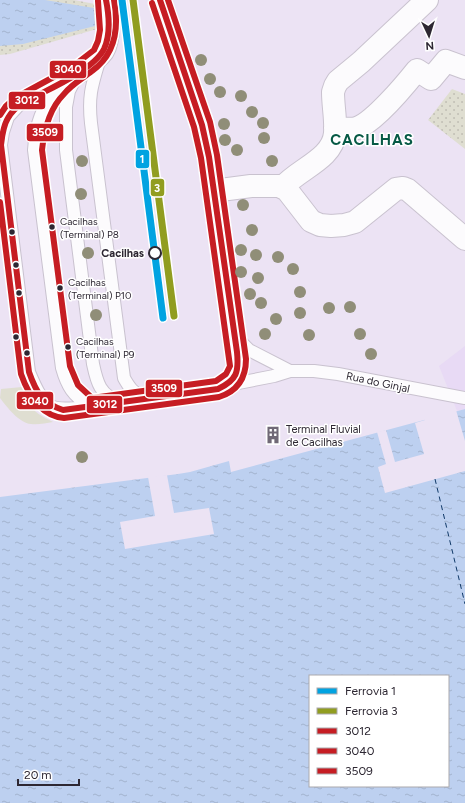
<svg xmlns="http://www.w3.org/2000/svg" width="465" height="803" viewBox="0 0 465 803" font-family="Figtree,sans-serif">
	<defs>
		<pattern id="park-dots" width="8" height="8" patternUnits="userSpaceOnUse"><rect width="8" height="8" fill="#dfded1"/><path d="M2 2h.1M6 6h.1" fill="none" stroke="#c0beb4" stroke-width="1.8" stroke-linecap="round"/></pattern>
		<pattern id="water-ripples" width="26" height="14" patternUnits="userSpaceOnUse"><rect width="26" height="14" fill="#bdd0f0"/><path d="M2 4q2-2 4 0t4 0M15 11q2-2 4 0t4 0" fill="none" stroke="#a3b3ce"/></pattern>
	</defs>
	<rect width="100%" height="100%" fill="#ece3f4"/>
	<path fill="#e8daf5" d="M465 346V409L457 411 439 366Z"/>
	<path fill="#dfded1" d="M22 387C26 391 27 396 29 401 32 412 43 417 53 422 46 423 38 425 31 424 19 423 7 407 0 398L1 389Z"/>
	<path fill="url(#park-dots)" d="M0 0H74L95 4 97 29 10 54 0 55Z
		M452 89 465 94V149L428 120Z"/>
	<path fill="url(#water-ripples)" fill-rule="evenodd" d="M0 0H45L94 8 95 26 23 44 0 46Z
		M465 409V803H0V497L178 474 190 472 229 461 231 472ZM310 676H448V786H310Z"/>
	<path fill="#ece3f4" d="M456 410 465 441V471L385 493 378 467 386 464 377 432 386 430 395 462 424 454 415 423 425 420 424 418Z
		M167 475 174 513 209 508 214 534 125 549 120 522 155 516 148 477Z"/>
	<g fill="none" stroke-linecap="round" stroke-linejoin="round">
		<path stroke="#103968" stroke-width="1" stroke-dasharray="5 4" stroke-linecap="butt" d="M435 479 465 604"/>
		<g stroke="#c9c2cf" stroke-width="14">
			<path id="lane" d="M100 58C92 85 88 95 91 123L124 378C129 387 133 393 143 397
				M79 72 65 82 19 105 8 117 3 132 1 145 29 372C34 384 40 399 51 406 63 413 105 404 120 402
				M78 73 69 91 66 107V150L93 364C97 383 100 395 120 402
				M60 87C41 107 36 123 34 150L62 368C67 386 73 396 90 406
				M235 336 249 350 290 371
				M228 385 274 376 290 371H314L338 374 465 398"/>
		</g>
		<g stroke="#c9c2cf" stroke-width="24">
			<path id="street" d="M79 72C87 66 97 59 103 51 110 39 109 13 106 0
				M335 128C342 128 351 130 357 128 374 122 405 85 417 70L431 79 446 61 465 68
				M283 187C298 169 333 159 335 133 336 119 333 106 333 92L335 86 338 81 361 62 427 0
				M213 191 251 186H279L287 190 311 221 320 225 331 226 344 225 355 222 396 189 403 188 408 190 465 239
				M120 402 218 389C246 379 237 358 234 335L209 157 202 125 160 0"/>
		</g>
		<use href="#lane" stroke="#fcfbfd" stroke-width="12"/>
		<use href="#street" stroke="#fcfbfd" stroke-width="22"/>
		<g stroke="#fff" stroke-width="9">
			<path id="bus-1" d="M106 0C109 15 111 34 104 49 95 67 60 84 42 93 29 99 15 105 8 118 3 126 2 136 1 145L29 372C36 392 42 403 63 410L218 389C237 380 239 372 237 352L209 157 202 125 160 0"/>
		</g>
		<g stroke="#fff" stroke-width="9">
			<path id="bus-2" d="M0 115 6 106 15 98 72 67 94 50 98 41 100 30 98 1
				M0 202 21 374C28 394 40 416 64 418L219 397C238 391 246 378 246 359L217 155 210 122 168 0"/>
		</g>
		<g stroke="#fff" stroke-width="9">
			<path id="bus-3" d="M114 0C119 27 116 54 92 71 82 79 72 84 64 94 49 109 44 130 42 150L70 366 78 385 92 398 216 381 226 374 230 366 201 158 194 127 152 3"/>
		</g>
		<use href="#bus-1" stroke="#c61d23" stroke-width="6"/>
		<use href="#bus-2" stroke="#c61d23" stroke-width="6"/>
		<use href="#bus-3" stroke="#c61d23" stroke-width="6"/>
		<g stroke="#fff" stroke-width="10">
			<path id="rail-1" d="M122 0 163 318"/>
		</g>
		<g stroke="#fff" stroke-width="10">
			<path id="rail-2" d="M133 0 174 316"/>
		</g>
		<use href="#rail-1" stroke="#01a3e1" stroke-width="7"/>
		<use href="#rail-2" stroke="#919d20" stroke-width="7"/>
	</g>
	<g fill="#908e78">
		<circle cx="201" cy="60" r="6"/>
		<circle cx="210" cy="79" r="6"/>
		<circle cx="220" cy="92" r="6"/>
		<circle cx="241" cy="96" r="6"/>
		<circle cx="252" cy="112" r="6"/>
		<circle cx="263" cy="123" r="6"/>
		<circle cx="224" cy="124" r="6"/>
		<circle cx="264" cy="138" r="6"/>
		<circle cx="225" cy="140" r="6"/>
		<circle cx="237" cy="150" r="6"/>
		<circle cx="82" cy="161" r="6"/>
		<circle cx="272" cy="161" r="6"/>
		<circle cx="81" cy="194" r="6"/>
		<circle cx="243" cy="205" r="6"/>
		<circle cx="252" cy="230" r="6"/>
		<circle cx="241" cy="250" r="6"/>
		<circle cx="88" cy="253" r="6"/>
		<circle cx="256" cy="255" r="6"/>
		<circle cx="278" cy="257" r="6"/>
		<circle cx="293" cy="269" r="6"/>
		<circle cx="241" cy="272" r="6"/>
		<circle cx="258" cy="278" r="6"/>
		<circle cx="300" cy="292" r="6"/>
		<circle cx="250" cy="294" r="6"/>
		<circle cx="261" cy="303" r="6"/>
		<circle cx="350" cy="307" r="6"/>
		<circle cx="329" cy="308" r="6"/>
		<circle cx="300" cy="313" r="6"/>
		<circle cx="96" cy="315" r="6"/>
		<circle cx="276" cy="319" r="6"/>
		<circle cx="265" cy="334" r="6"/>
		<circle cx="360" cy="334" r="6"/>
		<circle cx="309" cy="335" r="6"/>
		<circle cx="371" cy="354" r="6"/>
		<circle cx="82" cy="457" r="6"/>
	</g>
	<defs>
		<g id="building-bare" transform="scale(1.38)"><path d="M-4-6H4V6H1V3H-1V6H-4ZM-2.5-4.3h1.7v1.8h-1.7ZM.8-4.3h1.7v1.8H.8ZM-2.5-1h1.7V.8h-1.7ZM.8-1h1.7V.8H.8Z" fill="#706976" stroke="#fff" stroke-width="2.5" paint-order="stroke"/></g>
	</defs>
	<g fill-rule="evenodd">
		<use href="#building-bare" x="273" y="435"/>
	</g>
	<g fill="#2d2732" stroke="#fff" stroke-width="1.5">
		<circle cx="52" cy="227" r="3.5"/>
		<circle cx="12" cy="232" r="3.5"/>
		<circle cx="16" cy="265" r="3.5"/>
		<circle cx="60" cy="288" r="3.5"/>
		<circle cx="19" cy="293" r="3.5"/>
		<circle cx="16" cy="337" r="3.5"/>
		<circle cx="68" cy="347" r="3.5"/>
		<circle cx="27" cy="353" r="3.5"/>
	</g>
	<circle fill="#fff" stroke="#2d2732" stroke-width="2" cx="155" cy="253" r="6"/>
	<g text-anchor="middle" stroke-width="3" stroke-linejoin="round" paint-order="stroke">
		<g font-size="10" fill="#2d2732" stroke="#fff" text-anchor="start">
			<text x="60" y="225">Cacilhas<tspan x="60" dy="13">(Terminal) P8</tspan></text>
			<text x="68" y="286">Cacilhas<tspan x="68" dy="13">(Terminal) P10</tspan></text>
			<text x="76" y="345">Cacilhas<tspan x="76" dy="13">(Terminal) P9</tspan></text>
		</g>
		<g font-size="11" font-weight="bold" fill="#2d2732" stroke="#fff" text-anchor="end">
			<text x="144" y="257">Cacilhas</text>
		</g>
		<g font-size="11" fill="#2d2732" stroke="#fff">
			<text transform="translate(378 382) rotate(12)" y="4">Rua do Ginjal</text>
		</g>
		<g font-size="11" fill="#2d2732" stroke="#fff" text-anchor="start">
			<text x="286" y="433">Terminal Fluvial<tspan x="286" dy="13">de Cacilhas</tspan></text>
		</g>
		<g font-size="15" font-weight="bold" letter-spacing="1" fill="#065945" stroke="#fff">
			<text x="372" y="145">CACILHAS</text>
		</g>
	</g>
	<g stroke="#fff" stroke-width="1.5">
		<rect x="49" y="60" width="38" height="19" rx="4" fill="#c61d23"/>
		<rect x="8" y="91" width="38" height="19" rx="4" fill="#c61d23"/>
		<rect x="26" y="123" width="38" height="19" rx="4" fill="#c61d23"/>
		<rect x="135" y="149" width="15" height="20" rx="4" fill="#01a3e1"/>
		<rect x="150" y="178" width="15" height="19" rx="4" fill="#919d20"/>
		<rect x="145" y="379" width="38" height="19" rx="4" fill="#c61d23"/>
		<rect x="16" y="391" width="38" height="19" rx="4" fill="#c61d23"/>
		<rect x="86" y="395" width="37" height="19" rx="4" fill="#c61d23"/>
	</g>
	<g font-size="11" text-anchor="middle" font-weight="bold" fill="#fff">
		<text x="68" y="73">3040</text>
		<text x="27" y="104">3012</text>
		<text x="45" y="136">3509</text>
		<text x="142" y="163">1</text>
		<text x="157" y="192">3</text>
		<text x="164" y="392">3509</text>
		<text x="35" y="405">3040</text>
		<text x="105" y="408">3012</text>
	</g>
	<rect x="309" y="675" width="140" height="112" fill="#ffffff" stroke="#aba9ad"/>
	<rect x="317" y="688" width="20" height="6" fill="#01a3e1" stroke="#aba9ad"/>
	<text x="345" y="695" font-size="12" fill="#2d2732">Ferrovia 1</text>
	<rect x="317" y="708" width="20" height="6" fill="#919d20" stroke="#aba9ad"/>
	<text x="345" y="715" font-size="12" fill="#2d2732">Ferrovia 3</text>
	<rect x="317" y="728" width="20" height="6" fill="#c61d23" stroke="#aba9ad"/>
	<text x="345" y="735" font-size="12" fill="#2d2732">3012</text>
	<rect x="317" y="748" width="20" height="6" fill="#c61d23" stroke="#aba9ad"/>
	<text x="345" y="755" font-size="12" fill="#2d2732">3040</text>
	<rect x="317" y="768" width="20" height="6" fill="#c61d23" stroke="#aba9ad"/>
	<text x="345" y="775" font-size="12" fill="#2d2732">3509</text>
	<g transform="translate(429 36) rotate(176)" stroke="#ffffff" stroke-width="3" paint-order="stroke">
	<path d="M0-3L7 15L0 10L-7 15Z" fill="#2d2732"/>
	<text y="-6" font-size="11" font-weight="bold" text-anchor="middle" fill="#2d2732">N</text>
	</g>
	<path d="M18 779v6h61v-6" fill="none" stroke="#2d2732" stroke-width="2"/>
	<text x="24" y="779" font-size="12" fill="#2d2732" stroke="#ffffff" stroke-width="3" paint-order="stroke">20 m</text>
</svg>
